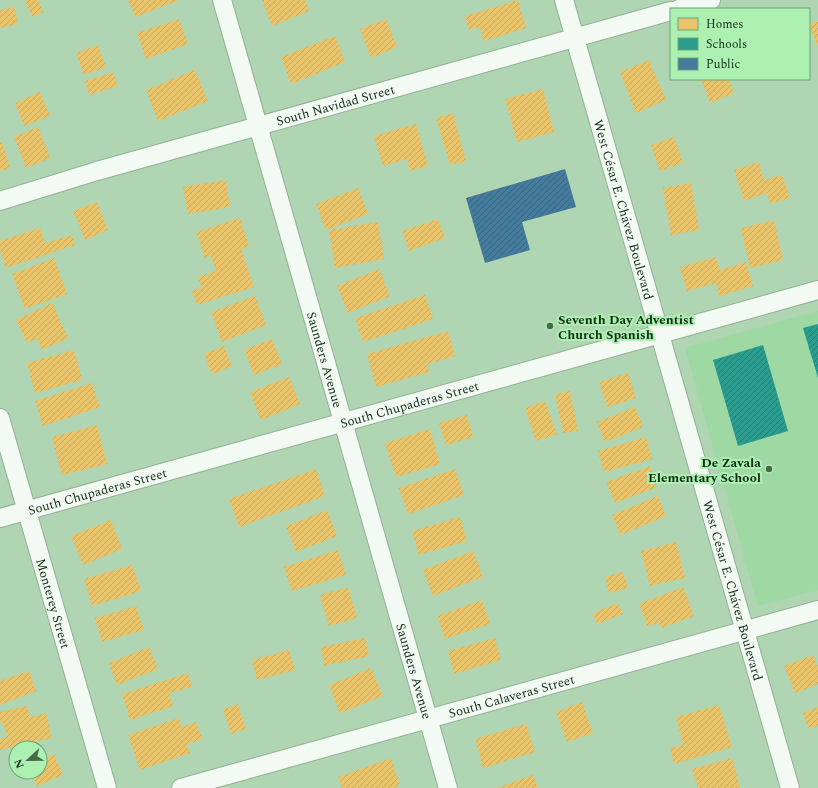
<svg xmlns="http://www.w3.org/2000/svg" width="818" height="788" viewBox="0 0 818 788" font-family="Spectral,serif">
	<defs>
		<pattern id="homes-hatch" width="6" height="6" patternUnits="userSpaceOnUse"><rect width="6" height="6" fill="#e9c46a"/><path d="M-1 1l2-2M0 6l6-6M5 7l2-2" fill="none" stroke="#c7a95b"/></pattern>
		<pattern id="schools-hatch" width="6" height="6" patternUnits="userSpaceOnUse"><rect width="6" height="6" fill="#2a9d8f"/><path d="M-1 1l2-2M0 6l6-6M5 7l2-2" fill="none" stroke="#238074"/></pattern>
		<pattern id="public-hatch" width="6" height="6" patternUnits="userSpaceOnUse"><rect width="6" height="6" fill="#457b9d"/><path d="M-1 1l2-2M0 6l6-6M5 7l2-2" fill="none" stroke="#38657f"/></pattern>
	</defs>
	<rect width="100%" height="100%" fill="#afd5b2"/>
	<path fill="#9ed8a3" d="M818 311V590L758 606 685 348Z"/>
	<path fill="url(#homes-hatch)" d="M25 0H38L43 12 32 17Z
		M128 0H179L136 17Z
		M262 0H305L309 11 272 26Z
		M518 0 526 28 484 41 480 27 469 30 465 16Z
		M14 7 18 24 0 28V10Z
		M179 19 188 44 146 59 137 33Z
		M386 19 397 47 371 58 360 29Z
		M818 21V47L809 25Z
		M335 36 345 62 291 84 281 57Z
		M98 45 106 67 84 75 76 53Z
		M649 60 666 100 636 113 620 72Z
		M195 70 208 101 158 121 146 90Z
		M113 72 118 86 89 95 85 81Z
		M701 79H728L734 93 710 103Z
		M543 89 554 132 517 142 505 99Z
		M40 92 50 116 24 126 15 103Z
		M453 113 466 161 450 165 436 118Z
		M416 124 428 166 410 171 407 159 383 166 374 136Z
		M38 127 50 158 26 168 14 137Z
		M674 137 683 163 660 171 651 145Z
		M2 142 10 168 0 171V143Z
		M759 162 764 180 782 175 790 198 770 204 767 193 744 201 734 170Z
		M226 180 230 207 188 214 183 187Z
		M691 183 699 230 671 235 663 188Z
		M358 188 368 214 326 230 316 204Z
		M97 202 108 230 85 240 73 211Z
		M240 218 249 246 241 249 254 287 197 305 192 291 202 288 198 277 216 271 211 256 205 258 196 232Z
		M438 219 445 238 409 251 402 231Z
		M774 220 783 260 750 268 741 228Z
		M378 222 384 259 335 268 329 230Z
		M40 228 45 243 72 235 75 245 6 268 0 250V241Z
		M716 257 720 270 746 262 753 286 719 296 716 283 687 291 680 267Z
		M54 258 67 294 25 309 12 274Z
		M379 269 390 296 348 313 337 286Z
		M425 295 433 319 363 342 355 318Z
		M255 296 266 325 222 342 211 312Z
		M52 303 68 338 42 350 37 338 27 343 16 320Z
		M448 331 455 356 427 364 429 372 376 387 367 354Z
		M272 339 282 364 254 375 244 350Z
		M224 346 232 366 212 374 204 354Z
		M74 350 82 380 35 393 27 363Z
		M628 373 636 398 607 407 599 382Z
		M289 377 300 404 261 420 250 392Z
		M92 383 100 407 43 426 35 401Z
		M570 391 578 431 563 433 555 394Z
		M545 401 557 434 536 441 525 408Z
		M635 407 643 427 605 442 597 422Z
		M467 415 473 437 446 445 439 423Z
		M97 425 107 464 62 475 52 437Z
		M430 429 440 464 396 477 385 443Z
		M646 437 652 459 604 472 598 451Z
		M650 466 657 487 615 503 606 482Z
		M316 469 325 496 239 527 229 499Z
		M455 469 464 495 408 514 399 488Z
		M658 496 666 516 620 535 612 515Z
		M327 510 337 536 296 552 286 526Z
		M460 517 467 541 419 555 412 531Z
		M111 520 122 549 83 565 71 536Z
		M676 542 685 578 650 586 641 551Z
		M338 550 346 575 292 591 284 567Z
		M473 551 483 577 433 596 423 570Z
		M132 565 141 591 92 606 84 579Z
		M623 572 628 588 609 593 605 577Z
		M348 587 357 618 329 626 320 595Z
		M683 587 694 616 661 628 659 622 648 627 639 604Z
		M482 600 490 624 445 639 437 616Z
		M618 603 623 614 597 624 593 613Z
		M136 606 144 630 102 642 95 618Z
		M365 638 369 656 324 666 321 647Z
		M495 638 501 660 454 674 448 651Z
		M149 647 158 669 117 685 109 663Z
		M289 650 295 670 257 680 252 660Z
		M813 655 818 667V684L795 693 784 666Z
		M371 668 383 696 340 713 329 685Z
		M29 671 36 691 0 705V681Z
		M188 673 192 687 169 693 173 706 130 720 122 694Z
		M582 702 593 733 567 742 556 712Z
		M238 704 246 729 231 734 223 709Z
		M719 705 732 747 674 764 670 748 683 745 676 717Z
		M27 706 30 717 46 713 52 738 0 750V739L7 737 3 722 0 723V712Z
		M818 707V726L809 729 803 713Z
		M179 718 182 727 196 722 202 739 187 744 190 753 140 770 128 735Z
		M526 724 535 752 483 768 475 739Z
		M54 754 63 775 37 786 31 772H40V760Z
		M391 758 400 785 393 788H342L338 777Z
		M732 758 740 788H698L692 769Z
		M533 775 538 788H496Z"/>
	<path fill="url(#schools-hatch)" d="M818 324V378L803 328Z
		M763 345 788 431 738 446 713 360Z"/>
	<path fill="url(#public-hatch)" d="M565 169 576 207 522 222 530 250 485 263 466 198Z"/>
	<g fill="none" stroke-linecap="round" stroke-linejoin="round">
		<g stroke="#92b094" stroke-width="20">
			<g id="minor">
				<path id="s1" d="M222 0 448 788"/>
				<path id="s2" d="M564 0 790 788"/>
				<path d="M679 9 711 0"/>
				<path id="s3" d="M0 201 97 171 671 11"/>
				<path id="s4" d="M0 418 107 788"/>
				<path id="s5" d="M0 518 818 290"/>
				<path id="s6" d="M181 788 818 610"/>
			</g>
		</g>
		<use href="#minor" stroke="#f3f9f3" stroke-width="18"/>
	</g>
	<g fill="#48674b" stroke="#adf1b2" stroke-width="1.5">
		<circle cx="550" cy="326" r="4"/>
		<circle cx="769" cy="469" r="4"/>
	</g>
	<g text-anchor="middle" stroke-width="4" stroke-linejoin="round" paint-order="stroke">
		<g font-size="13" fill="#102c14" stroke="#adf1b2">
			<text dy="5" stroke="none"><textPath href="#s3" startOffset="349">South Navidad Street</textPath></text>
			<text dy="5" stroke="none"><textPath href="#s2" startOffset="218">West César E. Chávez Boulevard</textPath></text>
			<text dy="5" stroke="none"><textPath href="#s1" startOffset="374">Saunders Avenue</textPath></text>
			<text dy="5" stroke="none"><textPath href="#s5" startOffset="425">South Chupaderas Street</textPath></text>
			<text dy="5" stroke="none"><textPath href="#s5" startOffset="101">South Chupaderas Street</textPath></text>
			<text dy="5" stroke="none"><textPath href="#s2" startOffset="614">West César E. Chávez Boulevard</textPath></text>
			<text dy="5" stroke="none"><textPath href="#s4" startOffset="193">Monterey Street</textPath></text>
			<text dy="5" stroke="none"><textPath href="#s1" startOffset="698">Saunders Avenue</textPath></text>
			<text dy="5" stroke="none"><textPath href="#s6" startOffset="343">South Calaveras Street</textPath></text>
		</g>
		<g font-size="13" font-weight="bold" fill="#102c14" stroke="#adf1b2" text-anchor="start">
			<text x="558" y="324">Seventh Day Adventist<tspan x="558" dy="15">Church Spanish</tspan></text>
			<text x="761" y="467" text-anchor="end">De Zavala<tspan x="761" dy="15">Elementary School</tspan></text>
		</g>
	</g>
	<rect x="670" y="8" width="140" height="72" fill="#adf1b2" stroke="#6ea273"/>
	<rect x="678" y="18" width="20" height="12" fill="#e9c46a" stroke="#6ea273"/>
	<text x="706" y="28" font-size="12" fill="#102c14">Homes</text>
	<rect x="678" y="38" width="20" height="12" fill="#2a9d8f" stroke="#6ea273"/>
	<text x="706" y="48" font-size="12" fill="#102c14">Schools</text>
	<rect x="678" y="58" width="20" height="12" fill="#457b9d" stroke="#6ea273"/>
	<text x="706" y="68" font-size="12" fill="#102c14">Public</text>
	<g transform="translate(28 760) rotate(248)"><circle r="19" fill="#adf1b2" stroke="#6ea273"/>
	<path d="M0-3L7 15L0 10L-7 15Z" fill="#48674b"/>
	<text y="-6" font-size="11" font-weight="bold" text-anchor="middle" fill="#102c14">N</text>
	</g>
</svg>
